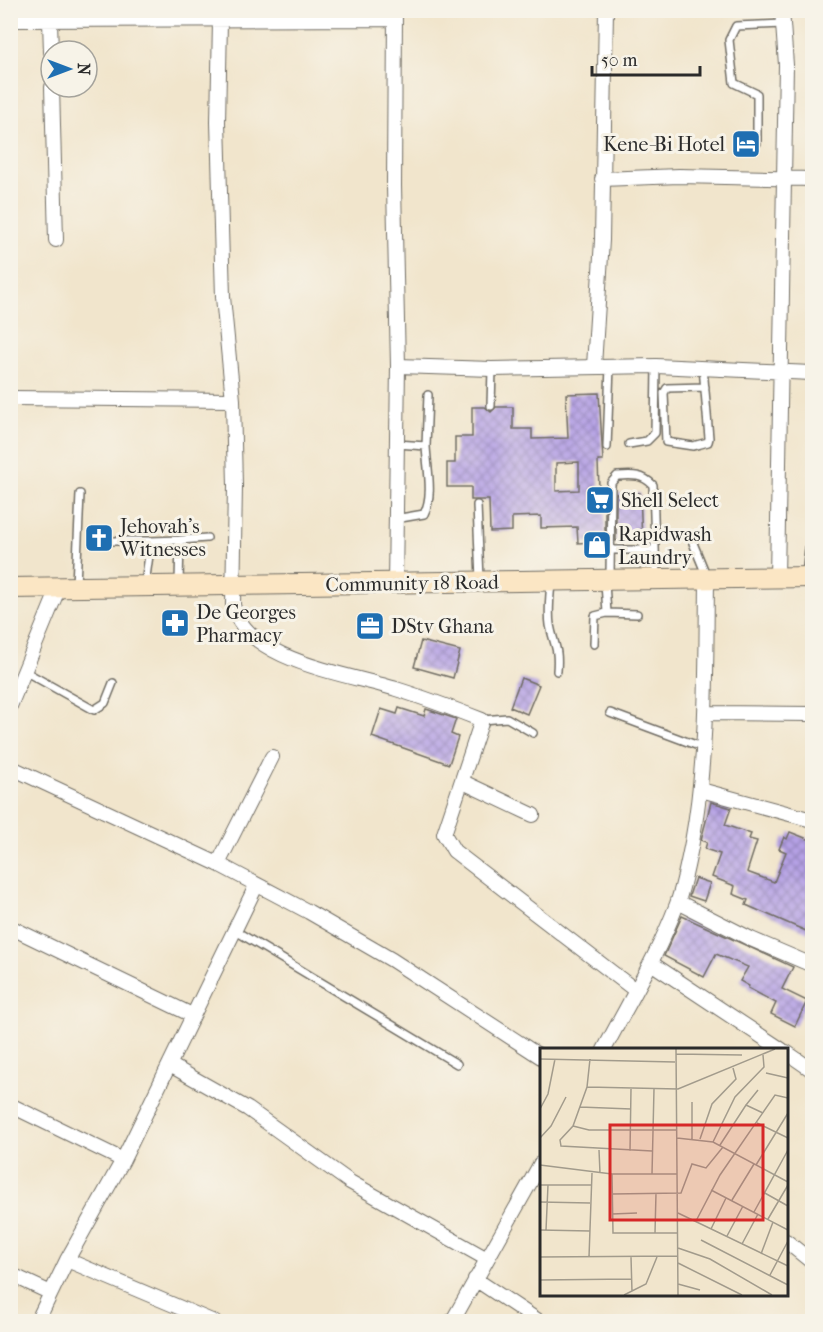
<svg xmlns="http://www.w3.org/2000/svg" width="823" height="1332" viewBox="0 0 823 1332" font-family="'IM FELL French Canon',serif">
	<defs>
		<pattern id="building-cross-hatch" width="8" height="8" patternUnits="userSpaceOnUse" patternTransform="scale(1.5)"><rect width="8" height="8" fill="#b5a1e5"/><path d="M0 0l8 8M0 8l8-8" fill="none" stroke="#9383ba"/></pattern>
	</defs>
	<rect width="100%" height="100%" fill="#f7f3e8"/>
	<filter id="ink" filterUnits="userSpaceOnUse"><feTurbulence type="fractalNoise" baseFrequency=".0167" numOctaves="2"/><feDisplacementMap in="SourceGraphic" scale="12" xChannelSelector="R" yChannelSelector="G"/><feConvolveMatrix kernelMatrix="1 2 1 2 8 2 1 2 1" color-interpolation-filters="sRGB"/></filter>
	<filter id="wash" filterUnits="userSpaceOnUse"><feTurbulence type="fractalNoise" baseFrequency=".008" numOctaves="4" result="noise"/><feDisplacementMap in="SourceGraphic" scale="24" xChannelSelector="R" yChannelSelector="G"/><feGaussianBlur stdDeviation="1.35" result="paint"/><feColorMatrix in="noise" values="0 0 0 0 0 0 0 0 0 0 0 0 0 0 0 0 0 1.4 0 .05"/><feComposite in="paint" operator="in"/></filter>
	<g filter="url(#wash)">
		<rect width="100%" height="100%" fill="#f1e5cc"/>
		<g id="blocks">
			<path fill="url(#building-cross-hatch)" fill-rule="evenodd" d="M599 393 603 461H598L599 489 603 488 605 495V541L578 543 577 527 541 528V516L512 517V531L490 532 489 500H471V487H447V463H455V437H472V407H485L491 412 496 407H513V429H532V439L568 438 566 394ZM579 462V490L556 491V463Z
				M640 493 642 541H616V494Z
				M421 641 460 651 453 678 414 667Z
				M521 678 539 685 527 714 510 707Z
				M399 708 424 716 426 709 456 719 451 734 458 737 449 764 372 737 381 709 397 714Z
				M711 802 731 808 725 825 751 834 749 839 757 841 747 872 774 882 786 852 779 849 784 837 787 839 790 832 813 841V934L746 905 748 900 733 894 735 886 712 877 720 854 705 849 707 842 701 840Z
				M695 878 710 883 704 901 689 896Z
				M682 916 793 967 782 989 807 1001 795 1026 771 1014 776 1003 748 988 749 986 740 981 748 967 716 954 704 977 664 956Z"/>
		</g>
	</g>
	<g filter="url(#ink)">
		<use href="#blocks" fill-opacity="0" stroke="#706c63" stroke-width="1.5"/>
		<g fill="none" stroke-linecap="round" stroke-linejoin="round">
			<g stroke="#706c63" stroke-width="10">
				<path id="service" d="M757 143V94L734 83 729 40 736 26 783 24
					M703 367 709 438 708 442 693 446 666 442 664 393 667 388 705 387
					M491 406 492 369
					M397 444 426 446 428 395
					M629 444 647 441 655 433 656 366
					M607 447 610 366
					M477 505 480 580
					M395 519 424 514C434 495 427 468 426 446
					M705 534 697 536 693 543 707 577
					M180 540 207 538
					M114 541H151
					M610 550H655
					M806 575 812 522
					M610 577 611 483 617 476C633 475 642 474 653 485L656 577
					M551 581C550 596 548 611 550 625 554 646 559 647 557 671
					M605 583 607 613 637 614
					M145 584 151 541 180 540 179 583
					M76 585 80 494
					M594 644 595 616 607 613
					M26 672 94 710 105 703 113 683
					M610 713 704 748
					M482 720 507 718 533 733
					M234 930 457 1064"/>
			</g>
			<g stroke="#706c63" stroke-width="16">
				<path id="minor" d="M10 20 395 19
					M50 21 51 52
					M220 21 218 122 223 297 233 400 235 486 233 605C245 661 349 674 396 689 425 698 454 709 482 720L444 834 454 851 635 990
					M52 87 56 240
					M602 179 679 176 812 179
					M398 366 492 369 656 366 812 373
					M594 366 602 240 606 10
					M10 398 233 400
					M777 578 786 65 782 10
					M395 584 398 366 394 186 395 10
					M10 706 59 587
					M706 713 812 714
					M10 767 218 864 309 912 392 960 541 1057
					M463 782 533 815
					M701 790 812 820
					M218 864 272 757
					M678 902 751 939 812 965
					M10 927 192 1015
					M651 963 782 1050
					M604 1050C629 1002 658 955 677 904 684 884 688 862 692 842 708 755 706 667 707 579
					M786 1052 812 1070
					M170 1065 248 1109 350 1182 487 1259
					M10 1105 123 1160
					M786 1241 812 1262
					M67 1260 214 1322
					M10 1274 51 1293
					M475 1279 540 1322
					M37 1322 67 1260 123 1160 256 886
					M452 1322 541 1163"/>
			</g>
			<g stroke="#706c63" stroke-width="22">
				<path id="secondary" d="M10 588 812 577"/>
			</g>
			<use href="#service" stroke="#fff" stroke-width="7"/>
			<use href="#minor" stroke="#fff" stroke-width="14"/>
			<use href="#secondary" stroke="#fbe6c4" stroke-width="20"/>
		</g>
	</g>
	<defs>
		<g id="hotel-square" transform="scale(1.5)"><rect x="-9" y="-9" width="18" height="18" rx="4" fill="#1f6fb2" stroke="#f7f3e8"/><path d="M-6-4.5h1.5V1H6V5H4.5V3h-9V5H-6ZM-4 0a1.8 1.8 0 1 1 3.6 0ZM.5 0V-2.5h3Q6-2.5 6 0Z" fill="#fff"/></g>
		<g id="supermarket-square" transform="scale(1.5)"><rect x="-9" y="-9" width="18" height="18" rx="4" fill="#1f6fb2" stroke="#f7f3e8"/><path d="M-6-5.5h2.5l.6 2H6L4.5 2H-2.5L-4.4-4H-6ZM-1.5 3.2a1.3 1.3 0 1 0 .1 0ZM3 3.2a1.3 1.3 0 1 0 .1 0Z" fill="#fff"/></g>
		<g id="church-square" transform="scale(1.5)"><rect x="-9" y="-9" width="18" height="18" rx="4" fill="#1f6fb2" stroke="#f7f3e8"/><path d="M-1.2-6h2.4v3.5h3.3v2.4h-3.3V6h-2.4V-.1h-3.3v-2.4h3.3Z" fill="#fff"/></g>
		<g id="shop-square" transform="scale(1.5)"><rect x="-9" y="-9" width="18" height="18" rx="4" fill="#1f6fb2" stroke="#f7f3e8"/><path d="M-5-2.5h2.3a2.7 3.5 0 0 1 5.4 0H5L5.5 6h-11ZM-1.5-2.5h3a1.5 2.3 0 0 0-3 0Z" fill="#fff"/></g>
		<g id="pharmacy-square" transform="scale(1.5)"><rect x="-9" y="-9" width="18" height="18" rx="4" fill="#1f6fb2" stroke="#f7f3e8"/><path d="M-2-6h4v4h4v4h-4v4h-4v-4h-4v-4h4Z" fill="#fff"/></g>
		<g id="office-square" transform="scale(1.5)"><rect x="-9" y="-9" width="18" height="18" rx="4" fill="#1f6fb2" stroke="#f7f3e8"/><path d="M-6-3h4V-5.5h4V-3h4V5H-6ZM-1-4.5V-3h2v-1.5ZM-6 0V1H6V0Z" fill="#fff"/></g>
	</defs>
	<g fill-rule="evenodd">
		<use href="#hotel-square" x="746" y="144"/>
		<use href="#supermarket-square" x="600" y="500"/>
		<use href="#church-square" x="99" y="538"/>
		<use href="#shop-square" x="597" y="545"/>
		<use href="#pharmacy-square" x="175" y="623"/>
		<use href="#office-square" x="370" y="626"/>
	</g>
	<g text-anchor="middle" stroke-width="6" stroke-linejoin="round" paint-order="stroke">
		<g font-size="20" fill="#2b2b2b" stroke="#f7f3e8" text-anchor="start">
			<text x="725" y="151" text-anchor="end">Kene-Bi Hotel</text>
			<text x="621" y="507">Shell Select</text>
			<text x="120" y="533">Jehovah's<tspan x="120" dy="23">Witnesses</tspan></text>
			<text x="618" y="541">Rapidwash<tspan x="618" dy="23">Laundry</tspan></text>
			<text x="196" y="619">De Georges<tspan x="196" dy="23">Pharmacy</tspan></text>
			<text x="391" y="633">DStv Ghana</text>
		</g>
		<g font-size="20" fill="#2b2b2b" stroke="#f7f3e8">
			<text transform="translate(412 583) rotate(-1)" y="7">Community 18 Road</text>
		</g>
	</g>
	<g transform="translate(540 1048)">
		<rect width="248" height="248" fill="#f1e5cc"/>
		<path fill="none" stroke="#a29b8c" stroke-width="1.5" d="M136 1 138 247M136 6 202 7M0 11 135 14M50 11 47 39 33 78 20 92 21 98 112 103M226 25 248 30M47 39 138 41 235 1M206 57 218 42M40 59 91 61M0 61 8 46 15 11M217 75 248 90M33 78 49 82H136M0 90 11 78 26 49M137 90 173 94 248 134M152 91V54M160 91 172 56 196 31 193 20M173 94 195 49 224 19 223 7M180 97 206 57 223 65M59 102 60 125M90 103 91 41M0 117 72 126H137M216 117 248 65M72 126 73 185H137M112 126 114 41M0 137H51M171 142 248 182M223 144 248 158M72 146 141 145 152 116 166 120 183 99M192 152 214 116M0 154 50 155M214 164 248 102M138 165 248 218M72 166 97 165M228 171 248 137M156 173 180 127 235 47 248 50M171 181 186 150M0 182 50 183M6 182 8 137M115 185 116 145M187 188 203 158M161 192 248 237M202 196 218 166M138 200 170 211 232 247M221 206 233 174M0 209 138 208M49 209 52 125M91 209 92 244M138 215 202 247M230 227 248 193M0 232 91 231M138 236 160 242M84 247 106 236 117 209"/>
		<path fill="#d62828" fill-opacity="0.15" stroke="#d62828" stroke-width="3" d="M70 77H223V172H70Z"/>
		<rect width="248" height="248" fill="none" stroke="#2b2b2b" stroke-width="3"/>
	</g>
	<rect width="823" height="1332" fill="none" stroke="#f7f3e8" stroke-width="36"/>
	<g transform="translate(69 69) rotate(90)"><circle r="28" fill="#f7f3e8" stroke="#a5a39c" stroke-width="1.5"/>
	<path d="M0-4.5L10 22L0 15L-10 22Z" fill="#1f6fb2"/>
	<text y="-9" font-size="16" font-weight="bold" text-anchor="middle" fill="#2b2b2b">N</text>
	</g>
	<path d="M592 66v9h108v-9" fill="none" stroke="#2b2b2b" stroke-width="3"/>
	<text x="601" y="66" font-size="18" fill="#2b2b2b" stroke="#f7f3e8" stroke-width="4.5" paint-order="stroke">50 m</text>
</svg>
